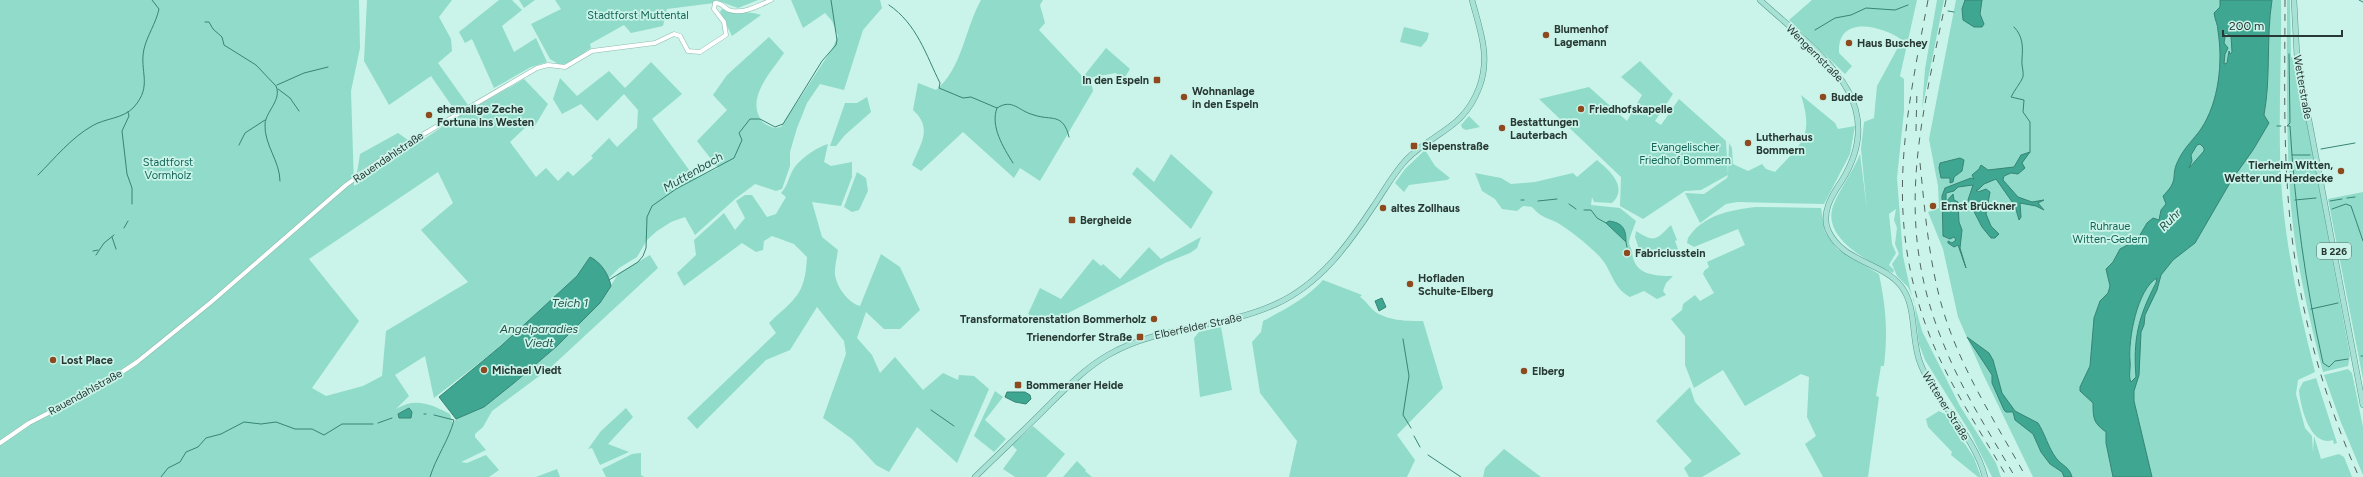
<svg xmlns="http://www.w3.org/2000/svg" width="2363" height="477" viewBox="0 0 2363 477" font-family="Figtree,sans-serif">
	<rect width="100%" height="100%" fill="#caf4e9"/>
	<path fill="#90dbc9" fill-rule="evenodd" d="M0 0H359L360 48 351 91 354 186 454 119 524 79 548 104 533 129 528 125 510 142 536 177 546 168 558 181 568 171 573 176 593 158 591 156 609 138 617 147 637 128 638 110 624 94 597 121 581 104 562 114 553 99 560 78 577 96 609 71 625 88 651 62 682 94 652 119 695 178 718 168 697 141 727 110 713 95 727 75 769 37 784 53C772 71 746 97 761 120 763 124 770 126 774 128L781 127 832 49 838 36 832 21 825 13 803 28 791 0H880L882 8 863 30 844 90 820 84 807 103 797 128 790 152V166L782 189 776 191 755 184 735 199 695 235 685 217 671 222 657 231 647 240 637 257 619 268 609 278 596 260 590 257 577 276 501 346 434 398 425 356 395 375 409 396 396 409C415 397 431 404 450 414L453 424 456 419 484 407 514 383 557 346 599 303 619 273 650 255 658 268 550 368 492 411 483 427 475 434V437L486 450 461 462 467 463 486 455 499 470 489 477H0ZM438 172 453 203 421 230 468 282 386 331 382 376 363 386 326 396 312 388 359 321 309 259Z
		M367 0H452L439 17 451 39 452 51 438 63 468 105 456 112 431 76 389 105 364 61Z
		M499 0H512L522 10 502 26 514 52 536 38 547 62 531 67 494 88 472 39 465 43 459 32Z
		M519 0H535L524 8Z
		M555 0H758L738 8 716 0 714 3 667 9 663 26 631 33 624 25 590 44 591 48 568 63 560 65 550 59 531 24 561 9Z
		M981 0H1043L1040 5 1045 23 1039 30 1083 77 1106 48 1130 69 1122 82 1116 73 1093 77 1091 81 1093 91 1040 181 1020 168 1014 178 963 132 921 171 912 165C921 143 933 128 913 110L918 83 936 90C962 69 965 28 981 0Z
		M1812 0H1917L1900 76 1904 79V111L1897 178 1903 256 1910 288 1922 331 1930 347 1960 406 1996 463 2001 477H1992L1971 434 1925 360 1919 344 1914 300 1908 287 1897 276 1892 264 1899 254 1895 244 1897 228 1894 220 1896 209 1889 214 1892 244 1896 253 1889 265 1894 270 1893 273C1869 262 1822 239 1833 206 1840 188 1853 172 1860 154L1867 210 1861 149 1864 122 1874 118 1877 86 1902 40C1882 26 1837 14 1839 53L1852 66 1845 74 1789 20Z
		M1937 0H1944L1922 109 1925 69Z
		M1956 0H2229C2234 37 2233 73 2225 110L2268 123 2264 115 2267 97V30L2272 0H2281C2282 64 2277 129 2282 194 2287 254 2300 313 2315 372L2298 380 2296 394 2305 428 2312 436 2313 453 2314 436 2321 459 2339 454 2344 457 2352 477H2033L1983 374 1958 317 1943 249 1928 212 1939 208 1938 186 1929 139Z
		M2287 0H2290L2291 57H2295L2350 356 2348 366 2323 372C2308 314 2294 254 2290 194 2286 129 2287 65 2287 0Z
		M722 9C736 14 747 10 761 15L732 36 720 12Z
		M1404 27 1429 33 1427 40 1421 47 1400 42Z
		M1640 61 1673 94 1655 121 1661 125 1679 99 1726 141 1728 175 1729 143 1732 148 1733 164 1748 171 1762 164 1766 169 1775 172C1802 143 1814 137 1801 95L1835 123 1838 129 1855 126 1850 154 1824 204 1737 202 1726 204 1700 223 1685 193 1704 194 1727 178 1728 175 1701 190 1685 191 1643 219 1620 206 1621 177 1539 99 1589 87 1627 121 1642 95 1621 77Z
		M867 97 871 112 845 135 836 146H830L845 103H857Z
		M1469 116 1480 127 1466 130 1462 128 1461 125Z
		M398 133 408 140 357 173 360 154Z
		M828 144 824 162 831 166 852 162V177L841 206 812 202 822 237 838 250C837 258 833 272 836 279 839 290 849 303 860 306L881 254 900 267 920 310 900 329H884L866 312 857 338 872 355 880 373 895 357 923 390 943 373 958 380 959 375 974 376 989 389 957 463 917 427 889 472 876 465 852 439 823 418 846 354 844 341 817 307 790 350 766 360 697 429 687 418 776 333 769 323C795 298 805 296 807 257L794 244 772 236 764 241 763 250 756 252 742 243 684 286 677 273 696 255 694 240 724 213 735 230 745 218 736 201 745 195H752L767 217 776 214 786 197 781 193C788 186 788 178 793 170 798 160 817 147 828 144Z
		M1425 150 1435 166 1450 178 1447 180 1409 185 1404 192 1395 183 1405 169Z
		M1171 154 1213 192 1191 229 1132 174 1137 167 1154 182Z
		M1597 160C1609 170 1629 187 1612 203L1594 202 1592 197 1591 205 1620 208 1636 221C1634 227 1630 236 1629 242 1629 245 1631 248 1632 251 1633 275 1654 276 1673 276L1666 283 1663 291 1666 295 1657 299 1644 291 1630 297C1611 287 1612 267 1597 254 1586 243 1571 231 1558 223 1548 218 1540 217 1532 207L1523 206 1517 211 1502 209 1495 199 1482 191 1475 173 1501 178 1511 184 1535 182 1573 173 1577 177Z
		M857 172 866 178 868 191 859 210 852 212 844 207Z
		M2363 192V379L2328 199Z
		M1756 207 1821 208 1825 232 1837 249 1879 274C1886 309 1888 330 1884 366H1881L1876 396 1879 397 1868 477H1823L1805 444 1816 436 1807 417 1809 377 1801 374 1745 406 1723 370 1694 388 1685 365V336L1671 319 1682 310 1683 304 1695 295 1700 301 1714 293 1703 274 1704 271 1709 267 1707 262 1745 245 1738 229 1694 247 1687 243 1688 238C1703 215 1730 210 1756 207Z
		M1671 225 1677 240 1675 241 1679 252C1665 257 1651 257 1639 249L1635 237 1636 231C1655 243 1656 240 1671 225Z
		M1201 237 1197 248 1190 253 1165 263 1049 323 1028 314 1040 288 1061 299 1093 259 1101 266 1103 264 1120 279 1149 247 1161 259Z
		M1323 280 1362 295 1360 297C1366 301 1368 305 1373 310 1386 321 1407 321 1423 321L1443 388 1397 435 1415 460 1407 477H1289L1297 441 1260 393 1252 342 1261 332 1263 321C1285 309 1306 299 1323 280Z
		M1221 327 1232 390 1200 397 1194 338 1199 332Z
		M2348 369 2352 373 2363 427V475L2340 420 2324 375Z
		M2316 378 2337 443 2334 444 2333 440C2310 448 2300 405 2299 390L2303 382Z
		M1690 387 1695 402 1741 454 1702 477H1689L1684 468 1692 461 1656 421Z
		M995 391 1003 397 985 420 1006 439 994 452 974 436Z
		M626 408 633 417 608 444 629 452 600 465 592 448 588 449 601 431Z
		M1939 411 1947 415 1960 439 1965 444 1974 458 1981 477H1978L1951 455 1952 452 1928 427 1926 419Z
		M1033 426 1065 454 1046 477H1015L1003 469 1017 450 1012 445Z
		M1504 449 1541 477H1483L1485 468Z
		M641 453V475L644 477H606L602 469 632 454Z
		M1077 461 1086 470 1085 471 1092 477H1063Z
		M557 469 560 477H536Z"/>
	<path fill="#3ea691" stroke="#378575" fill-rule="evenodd" d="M1965 0H1982L1980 14 1984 24 1982 27H1974L1963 20 1962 9Z
		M2220 0H2272C2266 38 2271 78 2264 115L2269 123 2253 150 2231 181 2195 243 2173 260 2161 275 2157 290 2145 315 2144 325 2141 332 2139 375 2134 391V401L2152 477H2113L2106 443V432C2094 423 2093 420 2093 403L2080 391V387L2090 366 2094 318 2100 301 2108 293 2110 286 2106 269 2113 262 2120 249 2137 240 2147 223 2153 218 2159 220 2161 210 2166 204 2163 196C2181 178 2169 177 2179 159 2184 148 2194 139 2201 129 2219 102 2223 62 2218 31 2218 25 2215 20 2214 13L2220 7ZM2226 33 2231 36 2232 52 2230 54 2229 51 2227 63 2224 64 2225 54 2228 48 2224 43 2225 37 2224 35ZM2200 144 2204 148V151L2189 168 2192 161 2191 155 2197 145ZM2157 278 2156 283C2138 317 2133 340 2136 377L2131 382C2128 376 2131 368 2130 361 2128 340 2137 289 2157 278Z
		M2030 152 2022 163 2025 168 2018 174 2011 173 2004 176 2003 180 2018 197 2032 202 2044 200 2038 203 2044 210 2036 206 2020 203 2021 217 2019 220 2015 206 1996 179 1984 184 1978 190H1976L1978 192 1986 189 1990 192 1986 214 1991 226 1999 234 1995 238H1991L1982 227 1968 200 1973 185 1958 187 1954 191 1946 193V202L1953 194 1954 200 1958 202 1959 222 1962 230 1960 248 1966 268 1958 245 1954 247 1948 243V241L1952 243 1956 240 1954 237 1950 239 1943 236 1942 196 1945 188 1971 178 1974 179 1972 175 1979 169 1981 165 1988 170 2014 167 2021 155Z
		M1960 158 1964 160 1962 171 1954 177 1953 182 1950 183V178H1941L1939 168 1940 163Z
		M1609 221C1623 223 1626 229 1626 242L1606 223Z
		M590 257C601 262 609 275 611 286L600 303 557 346 514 383 484 407 456 419 439 397 501 346 577 276Z
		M1382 298 1386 307 1379 311 1375 301Z
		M1967 337 1989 353 1993 360 2002 393 2015 411 2038 423C2045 434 2048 447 2056 458 2062 466 2069 466 2072 477H2064L2062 472 2050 464 2041 452 2033 434 2015 420 2013 412H2006L2004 410 1992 383V375Z
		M1007 392H1025L1030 395 1031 399 1026 404 1015 402 1005 397Z
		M409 408 412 412 411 418H399L398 414Z"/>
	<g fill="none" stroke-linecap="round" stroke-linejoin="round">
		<path stroke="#378575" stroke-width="1" d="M2359 0 2363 2
			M889 5C917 24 926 55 940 83L939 88 963 98 971 97 997 108C1013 98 1018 111 1034 115 1051 121 1063 112 1069 137
			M1948 11 1954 12
			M205 22H209L213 29 222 37 224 45 256 65 276 86C282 100 266 111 265 124 264 145 280 161 280 181
			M2014 27C2023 36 2023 47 2022 59 2021 65 2024 71 2023 77 2021 82 2014 91 2011 97L2024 100 2023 112 2030 122V152
			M1815 30 1835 18 1851 15 1866 8 1895 10 1908 5
			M2289 54 2290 123 2287 126H2290C2295 209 2305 282 2323 363L2329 367 2335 361 2348 359
			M277 85 304 73 328 67
			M278 89 290 98 299 111
			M997 108C990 126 1003 147 1013 163
			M128 112 129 116 122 131 127 174 132 188V204
			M2277 126H2281
			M239 145 245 133 265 120
			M2321 149 2355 143
			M2292 155H2310
			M38 175C55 158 71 138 92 126 105 118 123 119 134 107 153 85 139 72 144 49 147 36 156 23 159 9L152 0
			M2347 198 2355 197
			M1521 200H1524
			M2295 200 2316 198
			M1538 201 1557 199
			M2330 201 2342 199
			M1569 204 1576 209
			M2332 209 2346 204 2351 206 2363 241
			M1584 210H1591L1597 218 1606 223
			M124 228 128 221
			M112 237 116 249
			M1626 242 1627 247
			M93 251 98 250
			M96 255 104 243 114 235
			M609 280 638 262 643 256 646 248 647 217 652 206 676 189 734 158 742 140 739 133 750 119H760L775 127 783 124 822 61 836 45 837 40 831 0
			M2311 309 2338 303
			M1403 339 1409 376 1403 415 1411 428
			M2361 356H2363
			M931 410 954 426
			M424 414H426
			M378 423 392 418
			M1414 436 1420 447
			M1428 455 1461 477
			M161 477 168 468 180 462 186 452 198 447 206 438 221 434 244 422 261 424 276 422 295 429H312L324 435 342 424H373
			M430 477C436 457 449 440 454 420L434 415"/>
		<g stroke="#8fb8ad" stroke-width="5">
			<path id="minor" d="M0 443 29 423 101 386 137 362 210 303 346 185 386 156 537 68 548 65 565 67 592 51 655 43 674 34 680 36 688 51 700 52 726 35 724 22 714 9 715 3C721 2 724 8 729 10 742 15 760 5 771 0"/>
		</g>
		<g stroke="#56998a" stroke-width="6">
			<path id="major" d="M1760 0C1814 50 1894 99 1841 182 1832 195 1821 213 1828 230 1842 262 1882 262 1901 286 1918 308 1910 340 1921 365 1937 404 1974 434 1985 477
				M2294 0 2297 57 2363 405
				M975 477C999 454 1022 432 1045 409 1065 389 1084 369 1108 355 1160 325 1222 329 1276 304 1320 284 1348 245 1373 207 1384 191 1393 174 1406 160 1433 132 1463 130 1479 88 1491 57 1480 30 1472 0"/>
		</g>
		<use href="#minor" stroke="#fff" stroke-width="4"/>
		<use href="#major" stroke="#a8e1d5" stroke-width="5"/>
		<path stroke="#4f6560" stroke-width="1" stroke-dasharray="7 7" stroke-linecap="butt" d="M1928 0C1905 122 1883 218 1931 339 1951 388 1981 432 2007 477
			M1946 0C1920 127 1892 224 1946 350 1964 394 1991 435 2015 477
			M2285 0C2285 69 2283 139 2289 209 2297 301 2321 392 2359 477
			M1916 131 1917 89
			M1920 163C1925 212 1929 263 1943 310 1961 370 1996 423 2026 477"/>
	</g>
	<g fill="#8e4a1e" stroke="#caf4e9" stroke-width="1.5">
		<circle cx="1546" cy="35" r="4"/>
		<circle cx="1849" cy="43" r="4"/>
		<rect x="1153" y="76" width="8" height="8" rx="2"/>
		<circle cx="1184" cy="97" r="4"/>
		<circle cx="1823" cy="97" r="4"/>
		<circle cx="1581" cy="109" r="4"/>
		<circle cx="429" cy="115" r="4"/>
		<circle cx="1502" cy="128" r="4"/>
		<circle cx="1748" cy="143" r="4"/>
		<rect x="1410" y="142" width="8" height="8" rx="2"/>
		<circle cx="2341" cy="171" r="4"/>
		<circle cx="1933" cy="206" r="4"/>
		<circle cx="1383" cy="208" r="4"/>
		<rect x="1068" y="216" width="8" height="8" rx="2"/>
		<circle cx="1627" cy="253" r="4"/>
		<circle cx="1410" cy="284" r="4"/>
		<circle cx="1154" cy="319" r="4"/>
		<rect x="1136" y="333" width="8" height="8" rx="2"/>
		<circle cx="53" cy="360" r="4"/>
		<circle cx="484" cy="370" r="4"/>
		<circle cx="1524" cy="371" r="4"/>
		<rect x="1014" y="381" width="8" height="8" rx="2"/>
	</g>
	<g text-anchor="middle" stroke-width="3.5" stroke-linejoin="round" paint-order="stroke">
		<rect fill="#caf4e9" stroke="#59706a" stroke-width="1" x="2317" y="243" width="34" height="16" rx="3"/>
		<g font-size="10" font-weight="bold" fill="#283834">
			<text x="2334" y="255">B 226</text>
		</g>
		<g font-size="11" fill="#146557" stroke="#caf4e9">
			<text x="638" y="19">Stadtforst Muttental</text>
			<text x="1685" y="151">Evangelischer<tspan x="1685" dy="13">Friedhof Bommern</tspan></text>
			<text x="168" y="166">Stadtforst<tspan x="168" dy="13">Vormholz</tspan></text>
			<text x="2110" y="230">Ruhraue<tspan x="2110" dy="13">Witten-Gedern</tspan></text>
		</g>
		<g font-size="11" font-weight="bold" fill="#283834" stroke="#caf4e9" text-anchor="start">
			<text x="1554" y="33">Blumenhof<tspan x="1554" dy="13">Lagemann</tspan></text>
			<text x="1857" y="47">Haus Buschey</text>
			<text x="1149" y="84" text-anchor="end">In den Espeln</text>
			<text x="1192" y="95">Wohnanlage<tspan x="1192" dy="13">in den Espeln</tspan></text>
			<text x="1831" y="101">Budde</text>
			<text x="437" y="113">ehemalige Zeche<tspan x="437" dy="13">Fortuna ins Westen</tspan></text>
			<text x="1589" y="113">Friedhofskapelle</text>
			<text x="1510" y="126">Bestattungen<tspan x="1510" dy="13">Lauterbach</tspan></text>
			<text x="1756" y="141">Lutherhaus<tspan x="1756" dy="13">Bommern</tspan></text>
			<text x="1422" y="150">Siepenstraße</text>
			<text x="2333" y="169" text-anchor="end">Tierheim Witten,<tspan x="2333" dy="13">Wetter und Herdecke</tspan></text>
			<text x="1941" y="210">Ernst Brückner</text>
			<text x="1391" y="212">altes Zollhaus</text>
			<text x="1080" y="224">Bergheide</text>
			<text x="1635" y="257">Fabriciusstein</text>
			<text x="1418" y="282">Hofladen<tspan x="1418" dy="13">Schulte-Elberg</tspan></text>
			<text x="1146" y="323" text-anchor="end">Transformatorenstation Bommerholz</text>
			<text x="1132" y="341" text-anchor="end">Trienendorfer Straße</text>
			<text x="61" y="364">Lost Place</text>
			<text x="492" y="374">Michael Viedt</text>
			<text x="1532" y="375">Elberg</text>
			<text x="1026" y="389">Bommeraner Heide</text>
		</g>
		<g font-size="11" fill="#283834" stroke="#caf4e9">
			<text transform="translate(1815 53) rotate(45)" y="4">Wengernstraße</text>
			<text transform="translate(2303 87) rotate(80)" y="4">Wetterstraße</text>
			<text transform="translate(388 157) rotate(-34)" y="4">Rauendahlstraße</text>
			<text transform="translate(1198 326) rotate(-12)" y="4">Elberfelder Straße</text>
			<text transform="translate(85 392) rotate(-29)" y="4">Rauendahlstraße</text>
			<text transform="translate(1946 406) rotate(58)" y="4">Wittener Straße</text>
		</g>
		<g font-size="12" font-style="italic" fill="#255148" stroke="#caf4e9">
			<text transform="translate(693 172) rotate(-30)" y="4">Muttenbach</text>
			<text transform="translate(2170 220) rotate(-45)" y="4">Ruhr</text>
			<text x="570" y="307">Teich 1</text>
			<text x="539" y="333">Angelparadies<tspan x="539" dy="14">Viedt</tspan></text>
		</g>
	</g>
	<path d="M2223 30v6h119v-6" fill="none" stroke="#283834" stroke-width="2"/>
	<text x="2229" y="30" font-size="12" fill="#283834" stroke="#caf4e9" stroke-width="3" paint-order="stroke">200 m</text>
</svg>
